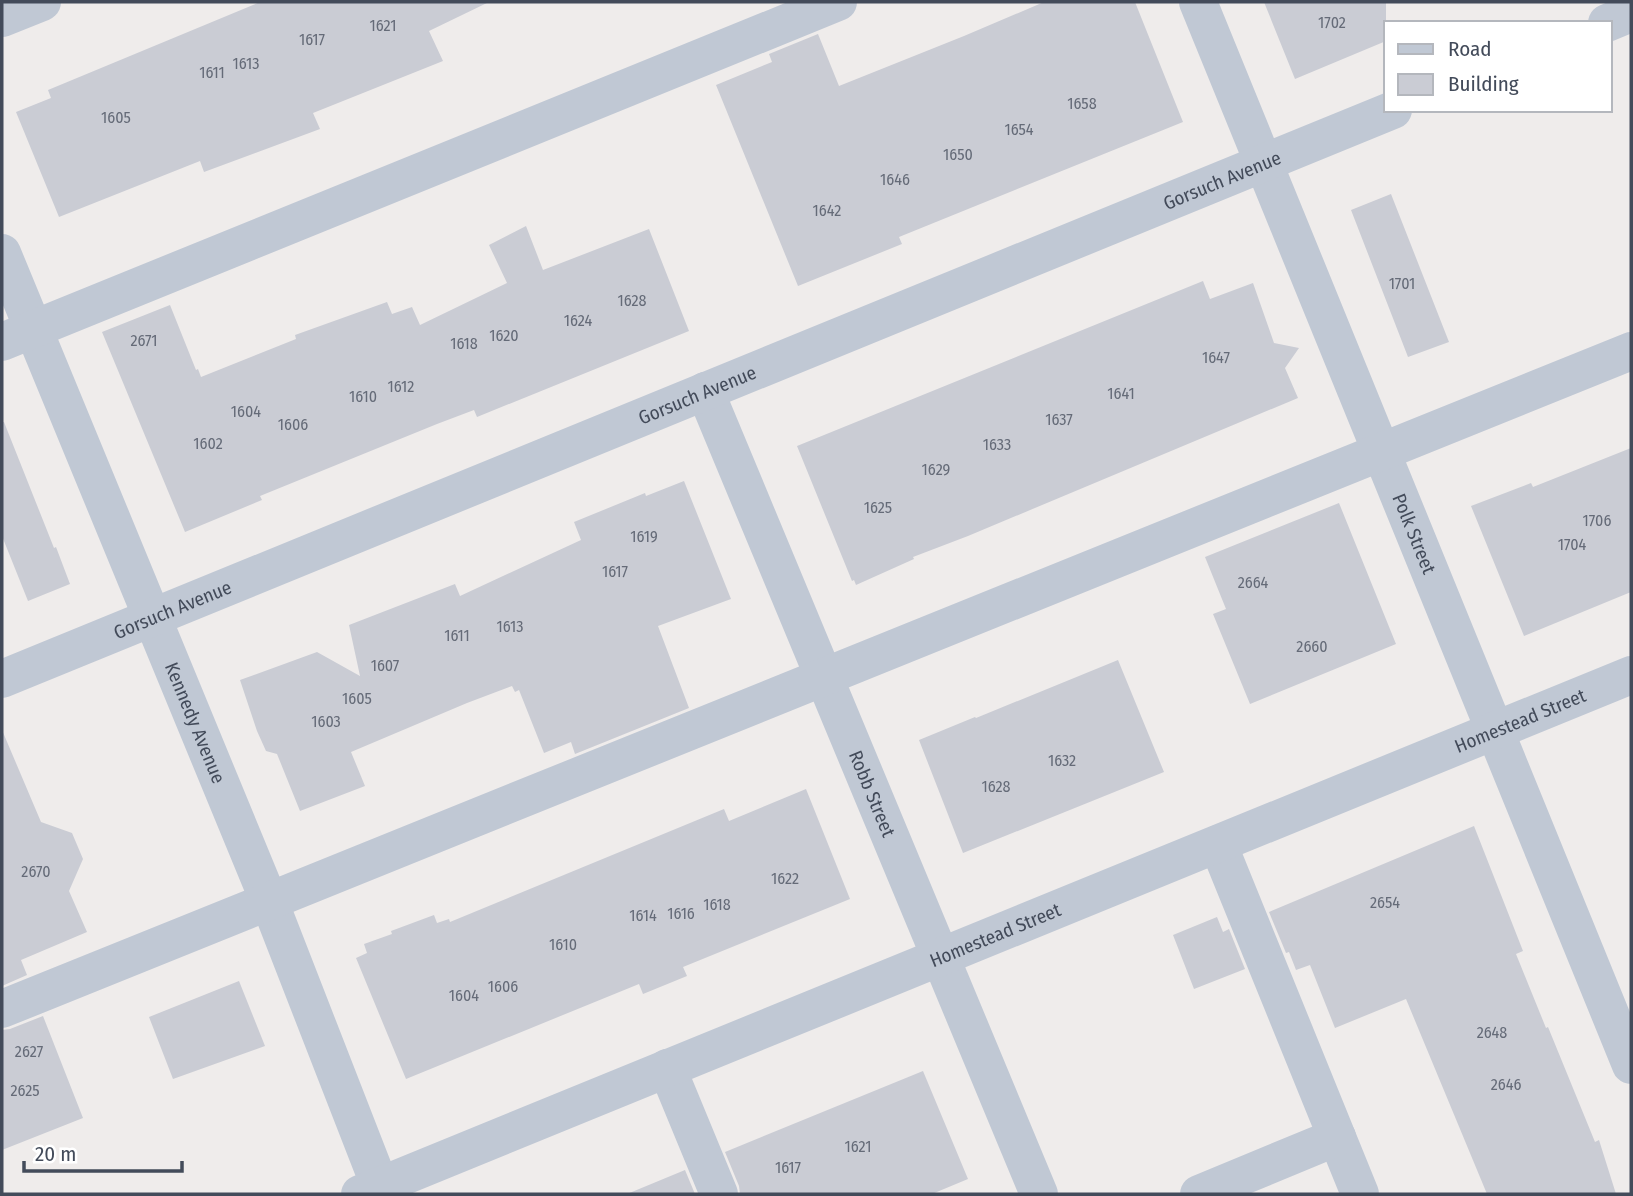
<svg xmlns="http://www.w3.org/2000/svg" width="1633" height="1196" viewBox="0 0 1633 1196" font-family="'Fira Sans Condensed',sans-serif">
	<rect width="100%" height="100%" fill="#efeceb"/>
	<path fill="#caccd4" d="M260 2H489L429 31 443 61 313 113 320 129 204 172 200 161 59 217 16 112 51 98 48 90Z
		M1044 2H1135L1183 122 899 237 902 244 798 286 716 85 772 62 769 54 818 34 839 86 964 36Z
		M1264 2H1386V41L1295 79Z
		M1391 194 1449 342 1408 357 1351 210Z
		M526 226 543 270 649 229 689 331 477 417 474 410 437 424 260 496 262 500 185 532 102 332 170 305 196 370 198 369 201 377 296 339 295 335 387 302 392 314 412 307 420 325 507 283 489 245Z
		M1203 281 1210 299 1253 283 1274 343 1299 348 1285 368 1298 398 968 536 913 557 914 559 856 585 854 580 852 581 797 446Z
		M2 422H4L54 548 56 547 70 584 28 601 2 536Z
		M1631 448V592L1524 636 1471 506 1531 483 1533 487Z
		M684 481 731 599 658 626 689 708 575 754 571 742 544 753 519 690 515 692 512 686 467 703 351 752 365 786 300 811 277 754 266 751 257 731 240 680 317 652 360 676 349 625 455 584 460 596 581 540 574 522 645 493 646 496Z
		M1339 503 1396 644 1250 704 1213 614 1226 609 1205 557Z
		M1118 660 1164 772 963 853 919 740 975 717 976 718Z
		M2 730 41 822 72 833 83 859 69 891 87 932 21 960 27 975 2 986Z
		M806 789 850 899 683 967 687 976 643 994 639 984 406 1079 356 958 367 953 364 944 392 934 391 931 434 915 437 923 449 919 450 922 724 809 729 821Z
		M1474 826 1523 951 1516 954 1546 1028 1548 1027 1595 1142 1599 1140 1616 1194H1487L1406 999 1335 1028 1310 965 1296 970 1289 952 1286 953 1269 912Z
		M1217 917 1223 932 1229 929 1245 969 1194 989 1173 935Z
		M239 981 265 1046 173 1079 149 1017Z
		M43 1016 83 1118 2 1150V1030L10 1029Z
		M923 1071 968 1179 932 1194H740L739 1186 725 1152Z
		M685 1170 695 1194H627Z"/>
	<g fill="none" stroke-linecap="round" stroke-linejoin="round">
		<g stroke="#c0c8d4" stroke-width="38">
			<path id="s1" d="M1198 2 1631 1065"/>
			<path d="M2 18 42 2"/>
			<path d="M1607 23 1631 13"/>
			<path id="s2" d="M2 253 269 901 383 1194"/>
			<path d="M2 342 838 2"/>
			<path id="s3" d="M705 391 1039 1194"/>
			<path id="s4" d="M2 679 1393 110"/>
			<path d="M1218 844 1360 1194"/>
			<path d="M2 1009 1631 351"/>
			<path d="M667 1068 719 1194"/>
			<path id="s5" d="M360 1194 1631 675"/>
			<path d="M1199 1194 1337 1137"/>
		</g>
	</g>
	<g text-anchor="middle" stroke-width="7" stroke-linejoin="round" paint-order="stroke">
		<g font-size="16" fill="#656b78">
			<text x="1332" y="28">1702</text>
			<text x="383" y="31">1621</text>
			<text x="312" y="45">1617</text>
			<text x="246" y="69">1613</text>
			<text x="212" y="78">1611</text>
			<text x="1082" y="109">1658</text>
			<text x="116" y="123">1605</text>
			<text x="1019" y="135">1654</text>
			<text x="958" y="160">1650</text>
			<text x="895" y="185">1646</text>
			<text x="827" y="216">1642</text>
			<text x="1402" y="289">1701</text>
			<text x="632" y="306">1628</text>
			<text x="578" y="326">1624</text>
			<text x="504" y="341">1620</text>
			<text x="144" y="346">2671</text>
			<text x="464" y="349">1618</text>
			<text x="1216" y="363">1647</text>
			<text x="401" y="392">1612</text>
			<text x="1121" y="399">1641</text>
			<text x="363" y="402">1610</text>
			<text x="246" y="417">1604</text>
			<text x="1059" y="425">1637</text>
			<text x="293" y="430">1606</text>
			<text x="208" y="449">1602</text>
			<text x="997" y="450">1633</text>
			<text x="936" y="475">1629</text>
			<text x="878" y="513">1625</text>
			<text x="1597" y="526">1706</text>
			<text x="644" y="542">1619</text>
			<text x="1572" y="550">1704</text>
			<text x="615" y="577">1617</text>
			<text x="1253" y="588">2664</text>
			<text x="510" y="632">1613</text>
			<text x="457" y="641">1611</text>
			<text x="1312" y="652">2660</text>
			<text x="385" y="671">1607</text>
			<text x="357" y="704">1605</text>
			<text x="326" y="727">1603</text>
			<text x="1062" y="766">1632</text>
			<text x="996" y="792">1628</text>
			<text x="36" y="877">2670</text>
			<text x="785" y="884">1622</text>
			<text x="1385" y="908">2654</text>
			<text x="717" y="910">1618</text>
			<text x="681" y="919">1616</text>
			<text x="643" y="921">1614</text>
			<text x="563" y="950">1610</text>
			<text x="503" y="992">1606</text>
			<text x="464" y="1001">1604</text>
			<text x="1492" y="1038">2648</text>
			<text x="29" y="1057">2627</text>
			<text x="1506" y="1090">2646</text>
			<text x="25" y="1096">2625</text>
			<text x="858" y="1152">1621</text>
			<text x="788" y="1173">1617</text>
		</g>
		<g font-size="19" fill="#434b5a" stroke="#fff">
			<text dy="7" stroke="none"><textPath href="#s4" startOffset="1318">Gorsuch Avenue</textPath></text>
			<text dy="7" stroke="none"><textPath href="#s4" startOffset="751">Gorsuch Avenue</textPath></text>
			<text dy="7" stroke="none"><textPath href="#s1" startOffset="574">Polk Street</textPath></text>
			<text dy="7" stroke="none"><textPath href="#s4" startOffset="184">Gorsuch Avenue</textPath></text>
			<text dy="7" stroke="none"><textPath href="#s5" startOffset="1253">Homestead Street</textPath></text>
			<text dy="7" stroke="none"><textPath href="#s2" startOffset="508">Kennedy Avenue</textPath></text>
			<text dy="7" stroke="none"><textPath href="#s3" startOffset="436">Robb Street</textPath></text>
			<text dy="7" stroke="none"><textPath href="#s5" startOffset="686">Homestead Street</textPath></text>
		</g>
	</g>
	<rect width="1633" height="1196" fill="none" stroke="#434b5a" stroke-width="7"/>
	<rect x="1384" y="21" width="228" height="91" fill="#ffffff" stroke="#b4b7bd" stroke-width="2"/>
	<rect x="1398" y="44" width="35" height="10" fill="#c0c8d4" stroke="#b4b7bd" stroke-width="2"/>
	<text x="1448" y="56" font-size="21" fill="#434b5a">Road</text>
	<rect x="1398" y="74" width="35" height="21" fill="#caccd4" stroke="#b4b7bd" stroke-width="2"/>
	<text x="1448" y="91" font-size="21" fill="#434b5a">Building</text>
	<path d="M24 1161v10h158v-10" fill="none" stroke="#434b5a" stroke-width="3.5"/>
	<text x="35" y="1161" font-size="21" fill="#434b5a" stroke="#ffffff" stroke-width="5" paint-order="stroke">20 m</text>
</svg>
